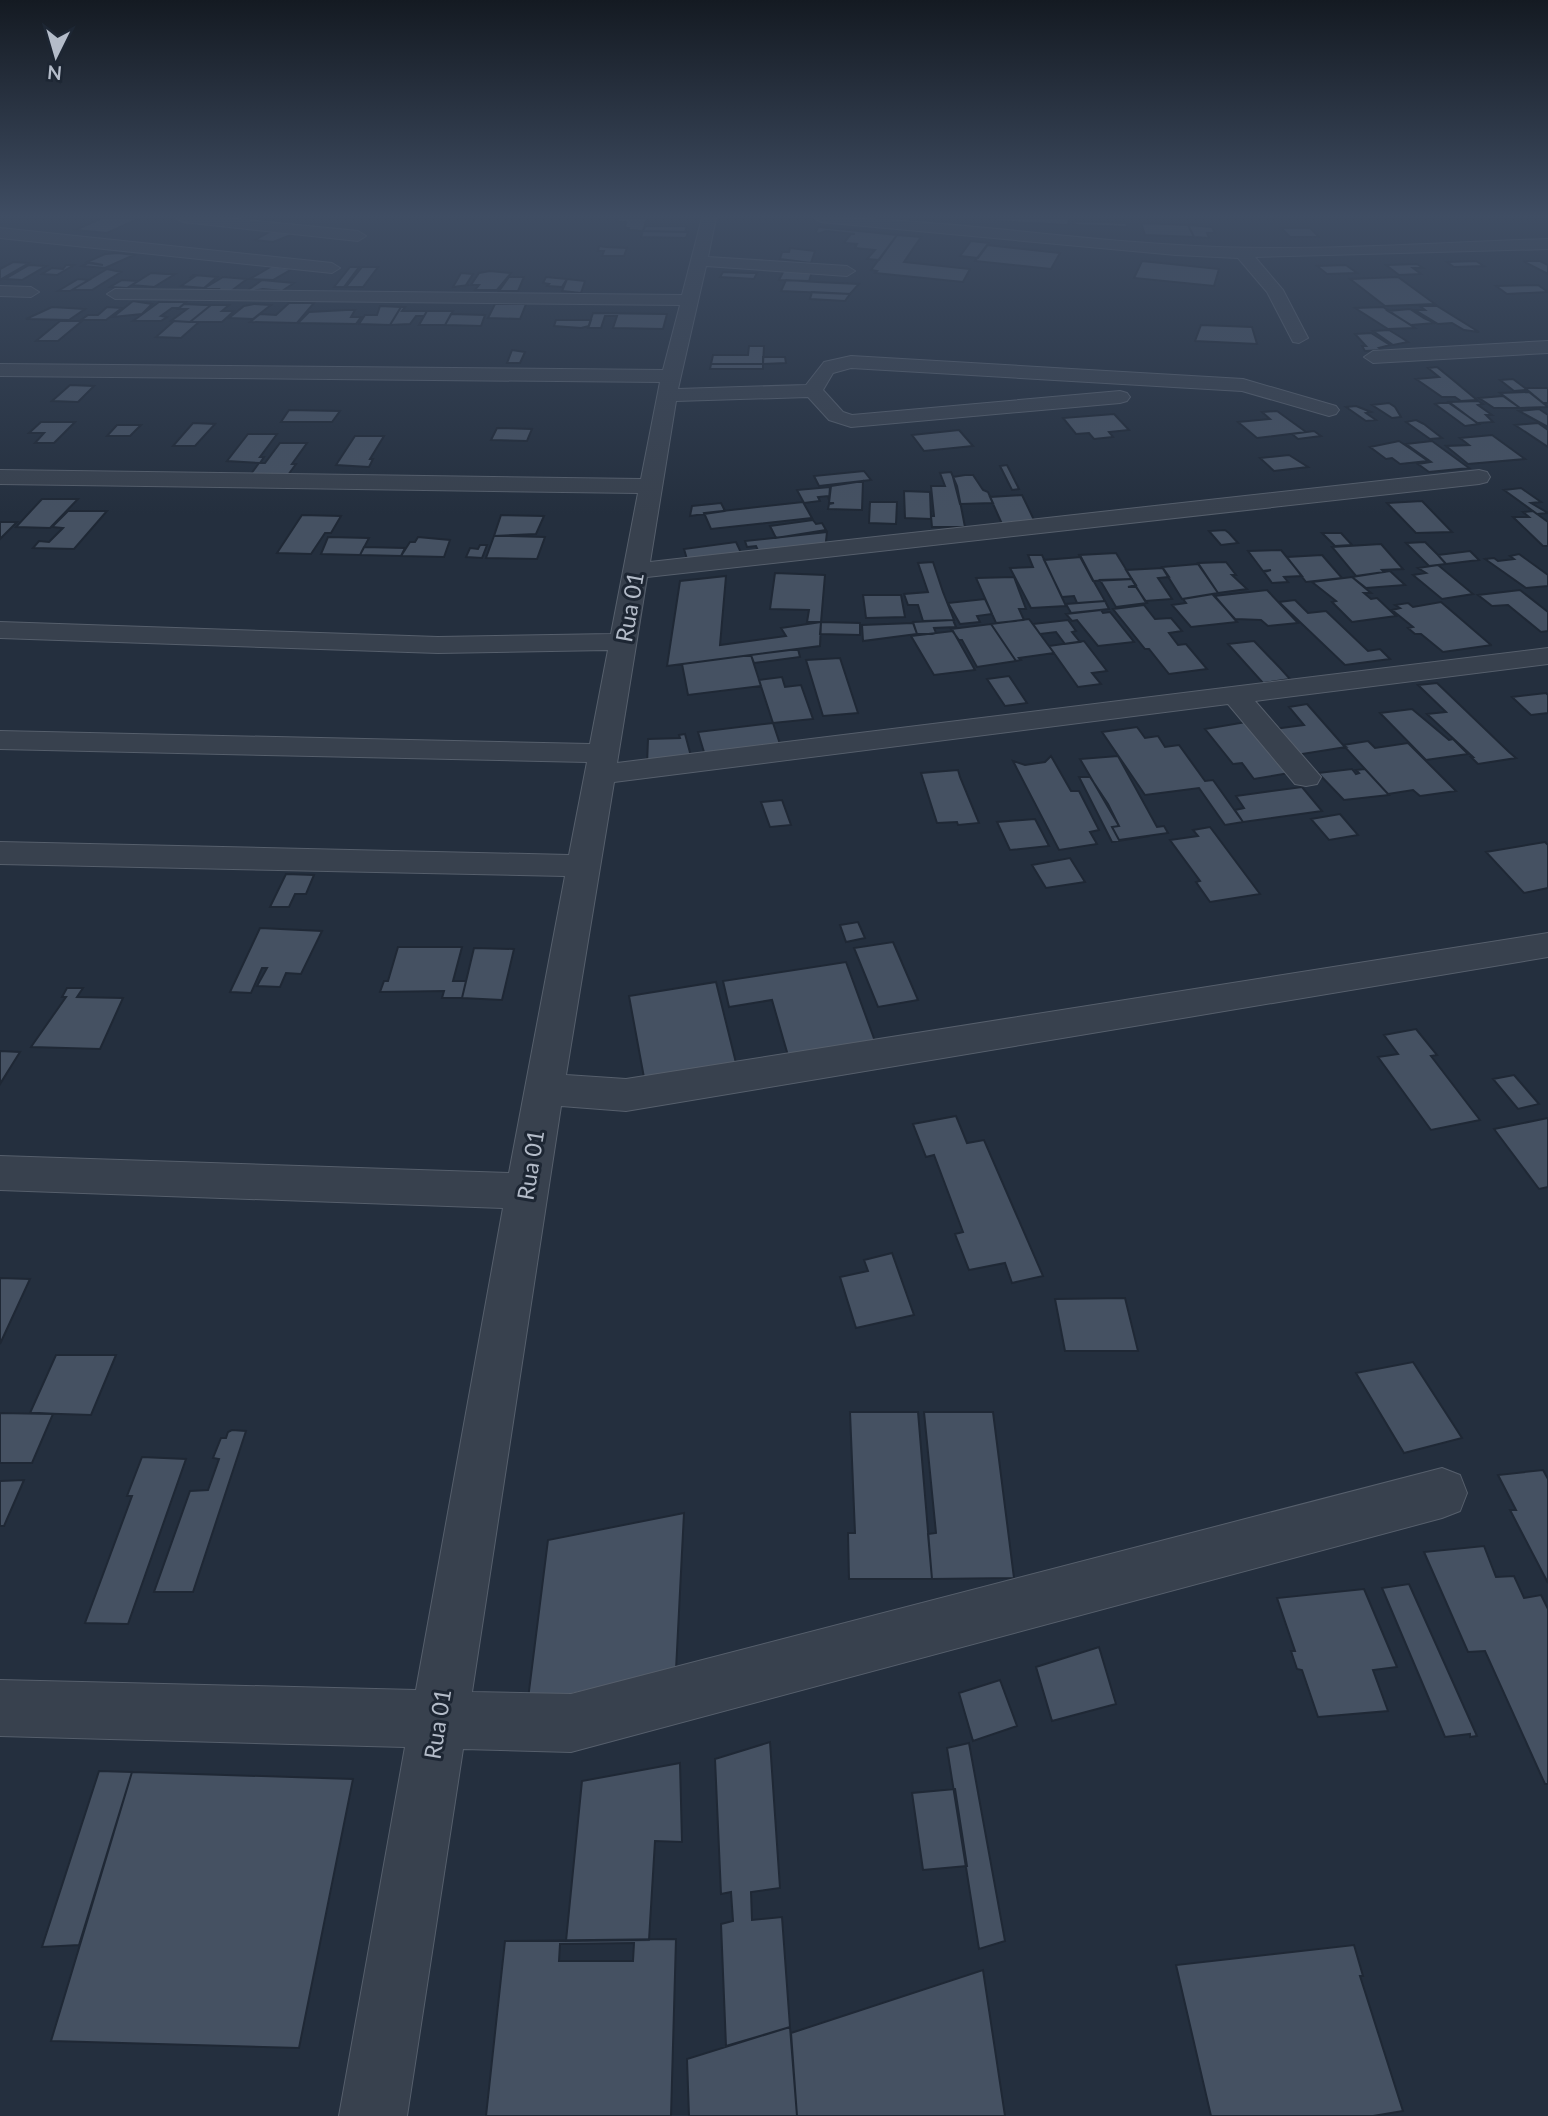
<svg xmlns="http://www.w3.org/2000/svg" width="1548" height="2116" viewBox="0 0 1548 2116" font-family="Lato,sans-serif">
	<rect width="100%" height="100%" fill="#242f3e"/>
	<path fill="#455162" stroke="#1f2835" stroke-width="2" fill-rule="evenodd" d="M102 218H140L107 233 75 230Z
		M619 218H647L643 231 628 230 629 228H625L626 222H617Z
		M996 218H1069L1068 225 995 221Z
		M1073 221 1127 223V227L1079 225 1073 224Z
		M1141 223 1188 225 1194 237 1145 235Z
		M1188 225 1212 227 1215 233H1207L1209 238 1194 237Z
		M645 226H687L685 232 643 231Z
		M818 227 869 232 897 235 879 260 867 259 875 250 855 248 857 244 844 243 851 234H855L826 231 818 234 816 232Z
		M1281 228H1310L1319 237H1290Z
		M271 231 296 233 273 242 255 240Z
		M643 231 685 232H688L686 238 641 237Z
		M897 235 921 237 904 262 970 269 963 282 875 273 877 271 871 270Z
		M971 241 989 243 978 258 960 256Z
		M987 245 1060 253 1051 269 975 261Z
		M599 246 606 247 627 248 624 256H602L604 251H598Z
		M790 248 815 251 811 263 780 259 782 252H789Z
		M118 253 134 255 105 268 82 266 88 263 103 265 87 262 105 254Z
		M1142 261 1219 269 1214 286 1134 278Z
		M1476 261 1484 266 1454 267 1447 262Z
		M1523 261H1540L1548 265V274Z
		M13 262 29 263 0 280V269Z
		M1417 264 1423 268H1413L1421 274 1399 275 1386 265Z
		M29 265 46 266 22 280 5 279Z
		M66 265H74L57 275 42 274 52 268 63 269Z
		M1346 265 1357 273 1327 274 1317 266Z
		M272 266 292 269 273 280 250 279Z
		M350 267H359L344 287H334Z
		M362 267H378L363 287H346Z
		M107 269 121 272 92 290H72Z
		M784 270 812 272 809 281 779 280Z
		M490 271 511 273 497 290H475L479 285H471L479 273Z
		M723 272 749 273H757L754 279 720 277Z
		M151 273 166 274H175L154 287 132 285Z
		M461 273 473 274 466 285H469L453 287Z
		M193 275H194L217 277 204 288 181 286 194 277H191Z
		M223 277 247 279 226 295H210L218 289H203Z
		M509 277H524L518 291H499Z
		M546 277 567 279 562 287 547 286 549 284 543 283Z
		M1398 277 1435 304 1385 306 1350 279Z
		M78 279 89 280 70 291H58Z
		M567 279 585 281 581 293 562 291Z
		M122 280 138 281 127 288 110 287Z
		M262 280 294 283 282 291 263 289 244 293Z
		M786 280 817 282 859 284 850 294 781 291Z
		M1538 285 1548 292 1507 294 1496 286Z
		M812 292 850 294 845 301 810 299Z
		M133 301 152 304 142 314 113 317Z
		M159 302H186L179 308H172L161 316 167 317 161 321H133Z
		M289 303H314L297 323 250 322 260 314 276 315Z
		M184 304 204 305H211L190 322 171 321 187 309H178Z
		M254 304 271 305 253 319 229 318 244 306Z
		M495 304H526L520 319 488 318Z
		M211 305H229L222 311H234L222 322H190Z
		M380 306 401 307 390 325 359 324 365 315H377Z
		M1420 306H1437L1479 332 1464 330 1452 323 1438 324 1415 310H1425Z
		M52 307 85 309 69 320 26 319Z
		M107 307 122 308 106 320H81L88 315H98Z
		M401 307H405L402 311H427L424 316H416L410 324 390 325Z
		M1383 307 1415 328 1388 329 1355 308Z
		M1410 309 1424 318 1435 323 1411 325 1388 311Z
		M346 310H355L351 317H361L356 324 298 323 309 312Z
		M427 311H453L445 325H419Z
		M593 313 664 314H667L663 329 613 328 617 316H605L601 328H588Z
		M451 314 485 315 481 326 445 325Z
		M556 320H591L589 326 581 328 554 326Z
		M60 321H82L58 341H36Z
		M174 321 190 322H199L181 338 156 337Z
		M1201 325 1252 327 1257 344 1195 341Z
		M1389 330 1402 338 1408 342 1393 345 1373 331Z
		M1371 333 1390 345 1379 348 1382 350 1365 351 1362 346H1366L1355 334Z
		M749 346H764L763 364H711L713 355H748Z
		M512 350 525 352 520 363H507Z
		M763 357H785L786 363 763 364Z
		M711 364H763V369H710Z
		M1437 367 1453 380 1477 400 1461 401 1455 397H1442L1416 379 1439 377 1428 368Z
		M1513 379 1525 388 1527 390 1514 391 1500 380Z
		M70 385 94 386 78 402 52 401Z
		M1525 388H1548V403H1543Z
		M1529 392 1548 407 1520 408 1500 393Z
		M1503 396 1520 408H1494L1479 398Z
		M1478 401 1483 404 1478 405 1492 415H1486L1493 422 1477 423 1449 402Z
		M1389 403 1395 407 1401 417 1392 418 1372 405Z
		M1440 403H1449L1479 424 1465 426 1435 404Z
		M1356 406 1371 412 1366 413 1376 420 1366 421 1346 407Z
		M1539 409 1548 415V427L1519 411Z
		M289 410 340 411 332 422H281Z
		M1277 411 1306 432 1257 438 1238 422 1270 419 1262 412Z
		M1114 414 1129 430 1109 432 1113 437 1094 439 1089 433 1076 434 1063 418Z
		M1416 420 1424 424 1442 438 1430 439 1406 422Z
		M41 422H75L54 443H35L44 433H29Z
		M193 423 215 424 195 446H173Z
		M1538 423 1548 430V447L1515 425Z
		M117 425H141L130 436H107Z
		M497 428 532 429 527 441 491 440Z
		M959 430 973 446 924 451 912 435Z
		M1314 431 1321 436 1298 439 1292 434Z
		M248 434H277L260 457H264L260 463 227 461Z
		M1492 435 1525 459 1468 464 1446 446 1469 445 1460 438Z
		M355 436H384L370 459H373L369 467 336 465Z
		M1399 441 1411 449 1428 461 1400 464 1392 458 1386 459 1370 447Z
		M1432 441 1469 468 1429 472 1418 464 1431 462 1406 444Z
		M280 443H307L292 464H296L288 475 251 474 259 463H265Z
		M1289 455 1308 467 1274 471 1260 458Z
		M1007 465 1019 489 1012 490 1000 466Z
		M864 471 871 480 819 486 814 476Z
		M951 472 957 486 965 527H932L931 516H934L931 486H945L940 473Z
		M965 475H973L983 490 988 492 993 503 960 504 953 477Z
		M863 481 862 510 828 509 829 504 834 503H829L831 486Z
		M830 487 829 500 828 496 818 497 820 501 804 503 797 490Z
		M1521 488 1541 502 1531 503 1548 513 1537 514 1504 490Z
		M904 491 930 492 931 519 905 518Z
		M1022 495 1035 522 1002 524 990 497Z
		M42 499H78L50 528 16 527Z
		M1422 501 1452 532 1416 533 1387 503Z
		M803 502 812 518 711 529 704 513Z
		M870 502H897L896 524 869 523Z
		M721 503 725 511 690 516 692 506Z
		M68 511H107L74 549 33 548 39 541 49 542 63 528 52 527Z
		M1533 511 1548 522V546H1543L1513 517H1529L1523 512Z
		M302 515 341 516 331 533H325L311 554 277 553Z
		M501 515 544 516 536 534 494 536Z
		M813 520 816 524 822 523 826 530 776 538 770 526Z
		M0 522H17L0 539Z
		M1225 530 1229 533 1238 543 1221 545 1209 531Z
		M827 532 825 550 761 557 756 546 747 547 745 541Z
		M1322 533H1341L1352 545 1335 546Z
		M494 536H509L545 537 537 559 486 558Z
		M328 537 369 538 360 555 321 554Z
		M418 537 450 540 444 557 401 556 410 542H415Z
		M736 542 744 559 689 566 684 549Z
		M1425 542 1438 555 1446 564 1429 566 1406 543Z
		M1381 544 1403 569 1382 570 1384 572 1356 576 1332 547Z
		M480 545H487L482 558 466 557 470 548 478 549Z
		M364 547 405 548 401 556 360 555Z
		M1281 550 1302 576 1284 577 1288 582 1272 583 1264 572 1271 570 1263 571 1248 551Z
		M1470 551 1479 560 1446 564 1438 555Z
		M1116 553 1132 579 1093 581 1079 555Z
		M1519 554 1548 575V586L1526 588 1485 559 1494 558 1498 561 1514 559 1510 556Z
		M1028 555H1042L1066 606 1031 608 1010 568 1033 567Z
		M1322 555 1342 578 1306 582 1287 557Z
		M1081 557 1093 580 1105 601 1077 603 1074 596 1062 597 1044 560Z
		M933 562 943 592 954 620 923 621 918 605H908L904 594 928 592 918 563Z
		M1226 562 1236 575H1232L1247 589 1218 593 1198 563Z
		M1198 564 1218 593 1182 599 1162 567Z
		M1438 565 1473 594 1442 599 1413 575 1426 573 1418 568Z
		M1163 568 1169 577 1158 578 1172 599 1145 601 1126 570Z
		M1390 571 1405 585 1366 588 1352 577Z
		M775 573 825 575 821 622H807L809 610 770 609Z
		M726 576 720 645 786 636 781 628 821 622 820 646 667 666 680 581Z
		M1014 577 1026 609H1019L1024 620 996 623 976 578Z
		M1352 577 1371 593H1364L1371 599 1377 598 1396 616 1352 622 1332 602 1336 601 1312 582Z
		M1132 579 1136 585 1128 587H1136L1147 603 1116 607 1100 580Z
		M1267 590 1298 623 1268 626 1261 620 1235 619 1214 596Z
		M1520 590 1548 612V631L1541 632 1508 605 1492 606 1478 595Z
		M1213 594 1237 622 1191 627 1172 605 1186 603 1183 599Z
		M863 595H901L905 617 866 618Z
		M985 599 992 614 977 616 980 622 960 624 948 603Z
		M1295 600 1308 613 1326 611 1368 651 1380 649 1390 659 1345 665 1279 602Z
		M1105 601 1109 609 1071 613 1066 604Z
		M1441 602 1491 645H1492L1443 652 1421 634H1415L1408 628 1413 627 1392 610 1400 608 1395 605 1408 603 1413 607Z
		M1144 605 1155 619 1171 618 1182 631 1169 633 1178 645 1186 644 1207 669 1169 674 1149 649H1145L1113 609Z
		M1101 610 1103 613 1110 612 1134 642 1098 646 1077 620 1072 621 1066 614Z
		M1029 619 1054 653 1019 658 1021 660 1016 661 991 624Z
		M953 620 956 627 934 628 936 633 932 634H917L913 622Z
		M1068 620 1076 631 1072 632 1080 642 1065 644 1056 632 1040 634 1033 624Z
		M821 622 860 623V635L820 634Z
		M913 623 917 634 863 641 862 625Z
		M991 624 1016 661 977 667 962 640H959L951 629Z
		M953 631 975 670 934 675 911 636Z
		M1084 641 1107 671 1092 673 1101 684 1078 687 1049 646Z
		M1254 641 1280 668 1290 679 1263 683 1228 644Z
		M798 649 800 657 754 663 751 655Z
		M751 655 761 686 688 695 682 664Z
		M840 658 858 713 823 716 806 660Z
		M1009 676 1027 703 1005 706 987 679Z
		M782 677 785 687 801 685 813 719 773 723 759 680Z
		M1437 683 1509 752 1516 758 1478 764 1471 757H1473L1427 714 1446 712 1418 685Z
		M1546 693 1548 695V713L1531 715 1512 697Z
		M1307 704 1343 745 1346 747 1296 755 1274 729 1304 725 1289 707Z
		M1412 709 1449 740 1453 739 1468 754 1426 760 1380 713Z
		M1246 722 1289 773 1254 779 1242 763 1233 764 1205 729Z
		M773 723 782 750 706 759 698 732Z
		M1137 727 1145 738 1158 736 1165 747 1179 745 1205 781 1213 780 1243 822 1225 825 1199 788 1145 795 1102 732Z
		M685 734 692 760 647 765 648 739 680 738 679 735Z
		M1368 741 1375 748 1408 743 1456 791 1420 796 1413 790 1388 794 1343 745Z
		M1051 756 1071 791H1079L1099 830 1090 832 1097 844 1059 850 1013 761 1025 765 1045 762Z
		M1118 756 1157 827 1164 826 1168 833 1119 840 1112 827 1119 826 1080 759Z
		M1352 769 1356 774 1359 773 1356 770 1365 769 1389 795 1344 800 1318 773Z
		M958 770 960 777 979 823 958 825 957 822 937 823 921 773Z
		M1079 777H1090L1108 804 1119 826 1112 827 1119 840 1150 836 1112 842Z
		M1302 787 1322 811 1243 822 1235 810 1244 808 1236 796Z
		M782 800 791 825 770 827 761 802Z
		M1340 814 1358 835 1329 840 1311 819Z
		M1035 819 1049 846 1010 850 997 822Z
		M1210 827 1260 894 1210 902 1196 882 1200 881 1170 840 1198 836 1193 830Z
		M1545 842 1548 845V888L1524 893 1486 852Z
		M1070 858 1085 882 1046 888 1032 865Z
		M286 874 314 875 306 894H295L289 907H270Z
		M858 922 865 938 846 942 840 925Z
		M260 928 322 931 301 974 286 973 280 987 257 986 267 968H262L251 993 230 992Z
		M893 942 918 1000 878 1007 854 948Z
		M398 947H462L453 981H466L462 998H442L444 991 380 992 384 981H388Z
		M474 948 514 949 502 1000 462 998Z
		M846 962 876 1044 789 1059 772 1000 729 1007 723 981Z
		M716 982 737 1067 645 1083 629 996Z
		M67 988H83L77 997 123 998 100 1049 31 1047 66 997H62Z
		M1416 1029 1437 1055 1431 1056 1480 1120 1431 1130 1378 1057 1398 1054 1384 1035Z
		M0 1051 20 1052 0 1084Z
		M1514 1075 1539 1104 1518 1109 1493 1079Z
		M956 1116 967 1143 984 1140 1043 1276 1012 1283 1005 1263 969 1270 955 1234 963 1232 934 1155 926 1157 913 1124Z
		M1548 1118V1187L1539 1189 1494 1129Z
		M892 1253 914 1315 856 1328 840 1277 868 1271 864 1260Z
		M0 1278 30 1279 0 1344Z
		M1125 1298 1138 1351H1065L1055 1299Z
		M56 1355H116L91 1415 30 1413Z
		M1413 1362 1462 1438 1404 1453 1356 1373Z
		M850 1412H918L932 1579H849L848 1533H855Z
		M924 1412H993L1014 1578 932 1579 928 1534 936 1533Z
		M0 1413 53 1414 32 1463H0Z
		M232 1430 246 1431 193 1592H154L190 1491 208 1490 219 1459 213 1458 221 1438H226L228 1432Z
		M142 1457 186 1459 128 1624 85 1623 132 1496H127Z
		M1543 1470 1548 1479V1583L1510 1510H1516L1498 1475Z
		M24 1480 4 1526H0V1481Z
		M684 1513 676 1670 542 1701 528 1699 548 1540Z
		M1484 1546 1496 1577 1514 1576 1524 1598 1541 1595 1548 1609V1784H1545L1485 1651 1468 1652 1424 1552Z
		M1409 1584 1477 1736 1470 1737V1734L1445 1737 1435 1713 1382 1588Z
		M1364 1589 1397 1667 1373 1670 1388 1711 1318 1717 1302 1670 1297 1669 1291 1651H1295L1277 1598Z
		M1099 1647 1116 1704 1052 1721 1036 1667Z
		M1000 1680 1017 1726 973 1741 959 1693Z
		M770 1742 780 1888 751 1892 752 1920 782 1917 790 2027 726 2046 721 1924 733 1921 731 1892 721 1894 715 1759Z
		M969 1743 1005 1941 979 1949 947 1748Z
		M680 1763 682 1842 655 1841 649 1940 566 1941 582 1781Z
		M99 1771 132 1772 79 1945 42 1947Z
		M132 1772 353 1779 299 2048 51 2041Z
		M955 1789 967 1866 923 1870 912 1793Z
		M676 1939 671 2116H486L505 1941ZM634 1943 633 1961H559L560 1944Z
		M1354 1945 1363 1976H1360L1403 2111 1373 2116H1211L1176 1965Z
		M983 1970 1005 2116H797L791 2033Z
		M790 2027 797 2116H689L687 2059Z"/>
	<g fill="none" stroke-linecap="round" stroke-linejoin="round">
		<g stroke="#565f6c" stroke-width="2">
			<path id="minor" d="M176 218H226L358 231 366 236 358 241 183 222Z
				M702 218H716L708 257 847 266 855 271 847 276 706 266 678 389 806 385 824 362 851 356 1243 379 1336 406 1339 410 1336 414 1329 416 1242 391 851 368 833 373 823 390 843 412 852 415 1120 391 1127 393 1130 397 1127 401 1120 403 851 427 829 420 808 397 676 401 650 562 1479 470 1487 472 1490 477 1487 482 1479 484 647 577 617 763 1548 648V664L1255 701 1321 777 1317 784 1306 786 1295 784 1228 704 614 782 566 1075 626 1079 1548 933V957L626 1111 561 1106 472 1692 571 1694 1442 1468 1460 1475 1467 1493 1460 1511 1442 1518 571 1752 463 1749 407 2116H339L405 1747 0 1736V1680L416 1690 503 1208 0 1190V1156L509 1173 565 876 0 864V842L569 855 587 762 0 749V731L590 744 608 650 438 653 0 638V622L438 637 611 634 638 493 0 484V470L641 479 660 382 0 376V364L663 370 680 305 115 299 107 294 115 289 682 295Z
				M814 218C935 218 1056 238 1178 245 1301 253 1425 243 1548 239V249L1255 257 1283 290 1308 338 1299 343 1293 342 1267 292 1238 258 1176 255 821 222Z
				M0 228 332 263 340 268 332 273 0 238Z
				M0 286 31 287 39 292 31 297 0 296Z
				M1548 341V353L1373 363 1364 357 1373 351Z"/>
		</g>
		<use href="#minor" fill="#38414e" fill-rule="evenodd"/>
	</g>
	<linearGradient id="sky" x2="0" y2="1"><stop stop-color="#141a22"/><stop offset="0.42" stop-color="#3f4d63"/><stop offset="1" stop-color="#3f4d63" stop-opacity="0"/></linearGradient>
	<rect width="1548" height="514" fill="url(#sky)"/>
	<g text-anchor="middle" stroke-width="6" stroke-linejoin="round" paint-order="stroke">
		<g font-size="23" fill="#b4bcc9" stroke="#1d2633">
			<text transform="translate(630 607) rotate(-80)" y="8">Rua 01</text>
			<text transform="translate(531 1165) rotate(-81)" y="8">Rua 01</text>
			<text transform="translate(438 1724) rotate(-81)" y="8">Rua 01</text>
		</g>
	</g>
	<g transform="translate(56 56) rotate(185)" stroke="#1d2633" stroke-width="5" paint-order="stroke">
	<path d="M0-5L12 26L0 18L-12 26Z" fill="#b4bcc9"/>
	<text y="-10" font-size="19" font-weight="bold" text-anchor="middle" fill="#b4bcc9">N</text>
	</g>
</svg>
